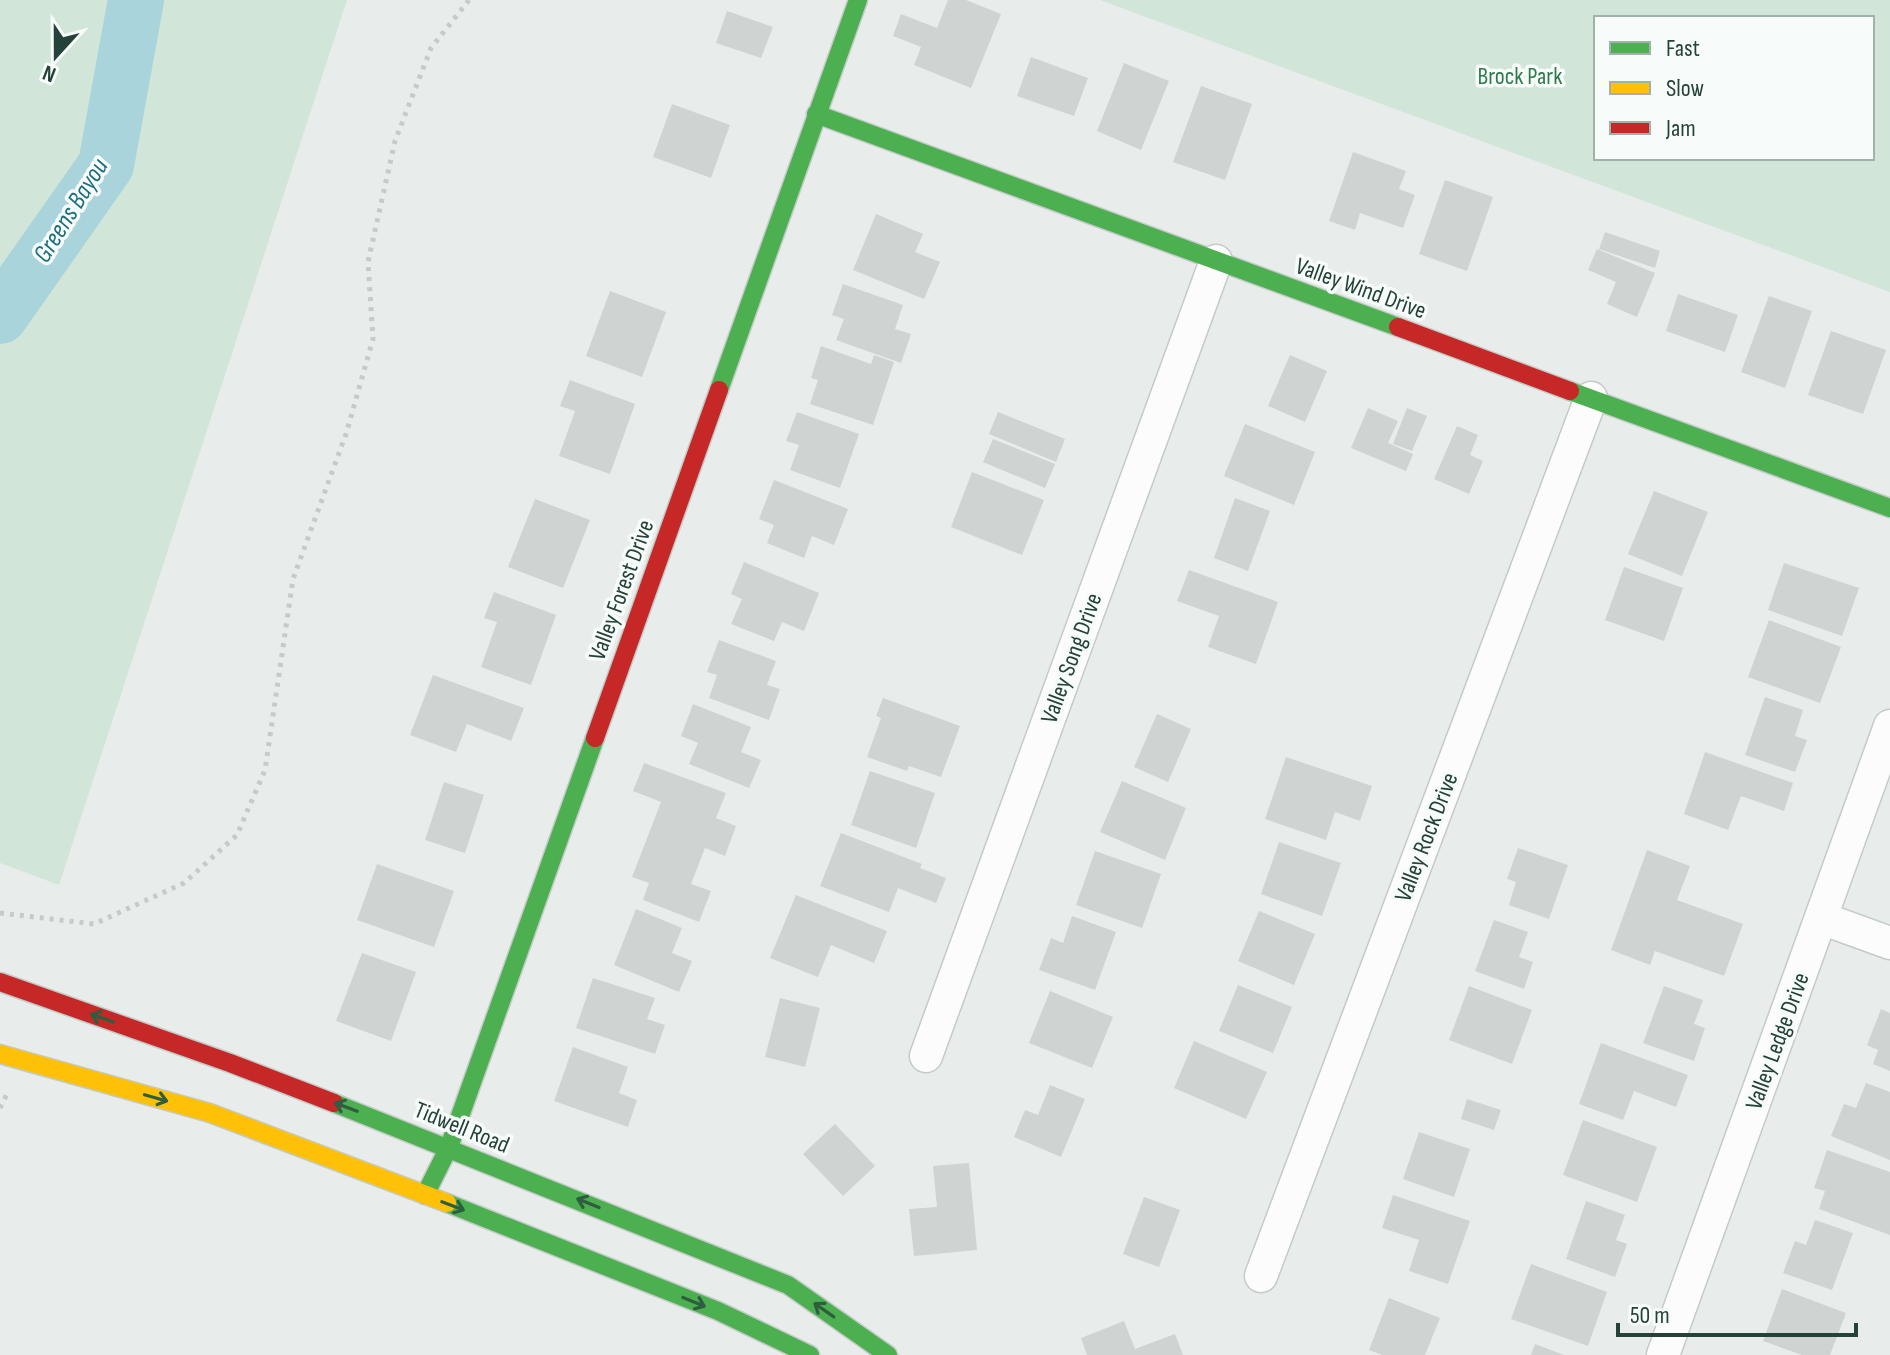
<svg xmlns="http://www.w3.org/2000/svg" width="1890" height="1355" viewBox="0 0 1890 1355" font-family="'Sofia Sans Condensed',sans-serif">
	<rect width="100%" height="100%" fill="#e8edeb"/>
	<path fill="#d1e6d8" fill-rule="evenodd" d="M0 0H347L59 885 0 863Z
		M1100 0H1890V292ZM1872 18V158H1596V18Z"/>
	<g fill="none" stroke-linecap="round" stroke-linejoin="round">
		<path stroke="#a9d4db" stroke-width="56" d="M0 316 106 165 136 0"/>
	</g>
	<path fill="#cfd4d2" d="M948 0H966L1001 14 971 88 914 65 921 47 893 36 901 14 937 28Z
		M727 11 773 27 761 58 716 43Z
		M1031 57 1088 78 1074 116 1017 96Z
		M1124 63 1169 81 1141 150 1097 131Z
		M1201 86 1252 104 1225 180 1173 162Z
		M672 104 730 125 711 178 653 157Z
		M1353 152 1406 171 1399 189 1415 195 1403 228 1360 213 1355 230 1329 221Z
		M1445 180 1493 197 1467 271 1419 254Z
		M876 214 923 234 915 252 940 262 924 299 853 270Z
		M1605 232 1660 251 1655 268 1599 249Z
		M1597 249 1655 273 1637 317 1607 304 1616 282 1588 270Z
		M843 284 903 305 895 329 911 334 901 363 836 340 844 319 832 315Z
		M610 291 666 312 642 377 586 356Z
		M1678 294 1738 315 1725 352 1666 331Z
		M1769 296 1812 311 1785 388 1741 372Z
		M1831 331 1886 350 1863 414 1808 395Z
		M821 346 871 364 874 355 894 362 873 425 810 404 818 380 811 378Z
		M1290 355 1327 371 1305 422 1268 406Z
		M570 380 635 404 610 474 559 456 575 411 560 406Z
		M1368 408 1398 421 1388 443 1413 454 1406 471 1351 448Z
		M1407 408 1427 416 1412 451 1393 444Z
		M797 412 859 434 840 488 790 470 799 445 786 441Z
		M998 412 1065 439 1056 462 989 434Z
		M1245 424 1315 452 1294 505 1224 476Z
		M1457 426 1478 435 1470 455 1483 461 1469 494 1434 479Z
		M993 439 1055 464 1045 488 983 462Z
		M972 472 1044 500 1022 555 951 527Z
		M774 480 848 509 834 545 812 536 804 558 767 543 774 525 759 519Z
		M1654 491 1708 512 1682 576 1628 554Z
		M1235 498 1270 511 1248 571 1214 558Z
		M535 499 590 520 563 588 508 567Z
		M744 562 819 593 804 631 782 622 774 641 731 624 742 599 731 594Z
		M1784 563 1859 588 1842 636 1768 610Z
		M1624 567 1683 588 1664 641 1605 620Z
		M1189 570 1278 602 1256 664 1208 647 1219 616 1177 601Z
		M494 592 556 615 531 685 481 667 497 622 484 618Z
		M1769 620 1841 647 1820 703 1748 677Z
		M719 640 776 661 767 685 780 689 769 720 709 698 717 675 707 672Z
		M433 675 524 708 511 741 467 724 456 752 410 735Z
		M1765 697 1803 710 1795 736 1807 740 1795 772 1745 755Z
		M883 698 960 726 941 777 909 766 907 771 867 757 881 718 876 716Z
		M693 704 751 727 741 752 761 760 749 788 689 764 698 743 681 736Z
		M1157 714 1191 729 1168 782 1134 767Z
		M1705 752 1793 783 1784 811 1741 796 1728 830 1684 814Z
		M1286 757 1372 786 1360 821 1335 812 1326 840 1265 819Z
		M644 763 726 793 716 818 736 826 725 856 705 848 691 884 711 891 699 922 643 900 649 883 632 877 661 802 633 791Z
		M870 771 935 793 916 848 851 825Z
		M1122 781 1186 808 1165 860 1100 832Z
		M444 782 484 795 465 853 425 840Z
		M841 833 922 864 920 868 946 878 936 903 898 888 889 912 820 886Z
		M1279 842 1341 863 1322 916 1261 894Z
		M1518 848 1568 865 1549 919 1509 905 1516 882 1507 879Z
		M1647 850 1690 866 1677 900 1743 924 1724 976 1655 951 1650 965 1611 950Z
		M1095 851 1161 874 1142 928 1076 905Z
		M377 864 454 891 434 947 357 920Z
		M796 895 887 931 874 963 831 945 818 977 770 958Z
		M636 909 682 928 672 953 692 961 679 992 614 965Z
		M1259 911 1315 934 1294 985 1238 961Z
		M1072 916 1116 932 1095 990 1039 970 1051 938 1063 943Z
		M1494 920 1528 932 1519 957 1533 962 1524 989 1475 971Z
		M362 953 416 972 391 1041 336 1021Z
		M593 978 655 998 647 1019 665 1025 655 1054 576 1028Z
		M1238 985 1292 1007 1273 1053 1219 1031Z
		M1469 986 1532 1010 1512 1064 1449 1040Z
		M1664 986 1703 1000 1694 1024 1705 1028 1694 1061 1643 1043Z
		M1050 991 1113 1017 1092 1068 1029 1043Z
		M780 998 820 1008 805 1067 765 1057Z
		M1881 1009 1890 1013V1071L1873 1064 1878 1050 1867 1045Z
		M1194 1041 1267 1072 1246 1119 1174 1088Z
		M1601 1043 1688 1075 1676 1107 1634 1091 1623 1120 1579 1104Z
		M573 1047 628 1067 619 1093 637 1100 628 1127 554 1101Z
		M1866 1083 1890 1092V1160L1831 1136 1844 1104 1856 1108Z
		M1050 1085 1085 1099 1061 1157 1014 1137 1025 1110 1038 1115Z
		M1467 1099 1501 1110 1494 1130 1461 1119Z
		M1583 1120 1657 1147 1637 1202 1563 1175Z
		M835 1124 875 1166 843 1196 803 1154Z
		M1419 1132 1470 1149 1454 1197 1403 1179Z
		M1827 1150 1890 1172V1235L1819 1209 1825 1191 1814 1188Z
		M969 1163 977 1250 914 1256 909 1209 937 1207 933 1166Z
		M1393 1195 1470 1221 1448 1284 1409 1271 1419 1240 1382 1228Z
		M1144 1197 1180 1210 1159 1267 1123 1254Z
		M1586 1201 1625 1215 1616 1240 1627 1244 1615 1277 1566 1259Z
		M1815 1220 1853 1233 1832 1290 1783 1273 1795 1241 1806 1245Z
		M1531 1264 1607 1292 1588 1346 1511 1319Z
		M1782 1289 1846 1313 1830 1355H1802L1763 1341Z
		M1389 1298 1440 1318 1425 1355H1382L1369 1350Z
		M1124 1321 1135 1349 1175 1334 1183 1355H1087L1081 1338Z
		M1535 1344 1564 1355H1531Z"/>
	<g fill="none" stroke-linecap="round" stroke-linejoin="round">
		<g stroke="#c5cac8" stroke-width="35">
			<path id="street" d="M1821 918 1890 943
				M926 1056 1216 261
				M1261 1276 1591 398
				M1663 1355 1890 726"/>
		</g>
		<g stroke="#c3cbc8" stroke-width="21">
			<path id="fast" d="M816 114 1398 327
				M719 390 858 0
				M1570 391 1890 508
				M334 1103 788 1285 888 1355
				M425 1195 449 1147 595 738
				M447 1203 718 1311 810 1355"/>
		</g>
		<g stroke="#c3cbc8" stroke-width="21">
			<path id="slow" d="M0 1054 210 1113 447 1203"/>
		</g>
		<g stroke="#c3cbc8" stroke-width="21">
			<path id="jam" d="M1398 327 1570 391
				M595 738 719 390
				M0 982 230 1063 334 1103"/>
		</g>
		<path stroke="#c3ccca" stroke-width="5" stroke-dasharray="4 6" stroke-linecap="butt" d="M0 913 94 924 184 883 237 835 265 770 293 579 346 434 373 339 368 262 395 141 431 48 469 0
			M0 1108 7 1094"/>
		<use href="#street" stroke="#fcfcfc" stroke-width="32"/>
		<use href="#fast" stroke="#4caf50" stroke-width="18"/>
		<use href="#slow" stroke="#ffc107" stroke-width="18"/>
		<use href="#jam" stroke="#c62828" stroke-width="18"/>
	</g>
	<defs><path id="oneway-shaft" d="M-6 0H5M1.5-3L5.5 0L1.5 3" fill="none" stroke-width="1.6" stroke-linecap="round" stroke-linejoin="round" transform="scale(2)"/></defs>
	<g stroke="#2e5d40">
		<use href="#oneway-shaft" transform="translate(102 1018) rotate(-161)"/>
		<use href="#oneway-shaft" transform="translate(156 1098) rotate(16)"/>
		<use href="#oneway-shaft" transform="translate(346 1107) rotate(-159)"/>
		<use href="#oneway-shaft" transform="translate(588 1203) rotate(-158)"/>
		<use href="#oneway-shaft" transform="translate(453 1206) rotate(21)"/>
		<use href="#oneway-shaft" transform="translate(694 1302) rotate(22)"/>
		<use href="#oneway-shaft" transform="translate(824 1310) rotate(-145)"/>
	</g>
	<g text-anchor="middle" stroke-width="7" stroke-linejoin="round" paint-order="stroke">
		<g font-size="24" fill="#2d7a4b" stroke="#f7fbf9">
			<text x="1520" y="84">Brock Park</text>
		</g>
		<g font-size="24" fill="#24423a" stroke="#f7fbf9">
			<text transform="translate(1361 288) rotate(20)" y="8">Valley Wind Drive</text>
			<text transform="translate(621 590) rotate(-70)" y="8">Valley Forest Drive</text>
			<text transform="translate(1071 658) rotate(-70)" y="8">Valley Song Drive</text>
			<text transform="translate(1426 837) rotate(-69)" y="8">Valley Rock Drive</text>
			<text transform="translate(1777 1041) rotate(-70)" y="8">Valley Ledge Drive</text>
			<text transform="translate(462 1127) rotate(22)" y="8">Tidwell Road</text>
		</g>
		<g font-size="26" font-style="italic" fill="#1c6f80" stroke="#f7fbf9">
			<text transform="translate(70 210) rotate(-58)" y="9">Greens Bayou</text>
		</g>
	</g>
	<rect x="1594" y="16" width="280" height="144" fill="#f7fbf9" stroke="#a3b1ad" stroke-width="2"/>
	<rect x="1610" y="42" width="40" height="12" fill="#4caf50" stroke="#a3b1ad" stroke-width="2"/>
	<text x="1666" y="56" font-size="24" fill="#24423a">Fast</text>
	<rect x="1610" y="82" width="40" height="12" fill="#ffc107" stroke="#a3b1ad" stroke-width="2"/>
	<text x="1666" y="96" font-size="24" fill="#24423a">Slow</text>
	<rect x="1610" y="122" width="40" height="12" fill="#c62828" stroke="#a3b1ad" stroke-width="2"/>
	<text x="1666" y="136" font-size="24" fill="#24423a">Jam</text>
	<g transform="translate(56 56) rotate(201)" stroke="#f7fbf9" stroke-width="6" paint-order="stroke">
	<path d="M0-6L14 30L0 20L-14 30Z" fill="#24423a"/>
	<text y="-12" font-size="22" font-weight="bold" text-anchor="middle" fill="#24423a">N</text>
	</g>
	<path d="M1618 1323v12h238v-12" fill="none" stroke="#24423a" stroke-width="4"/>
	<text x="1630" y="1323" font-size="24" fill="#24423a" stroke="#f7fbf9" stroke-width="6" paint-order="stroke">50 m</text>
</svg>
